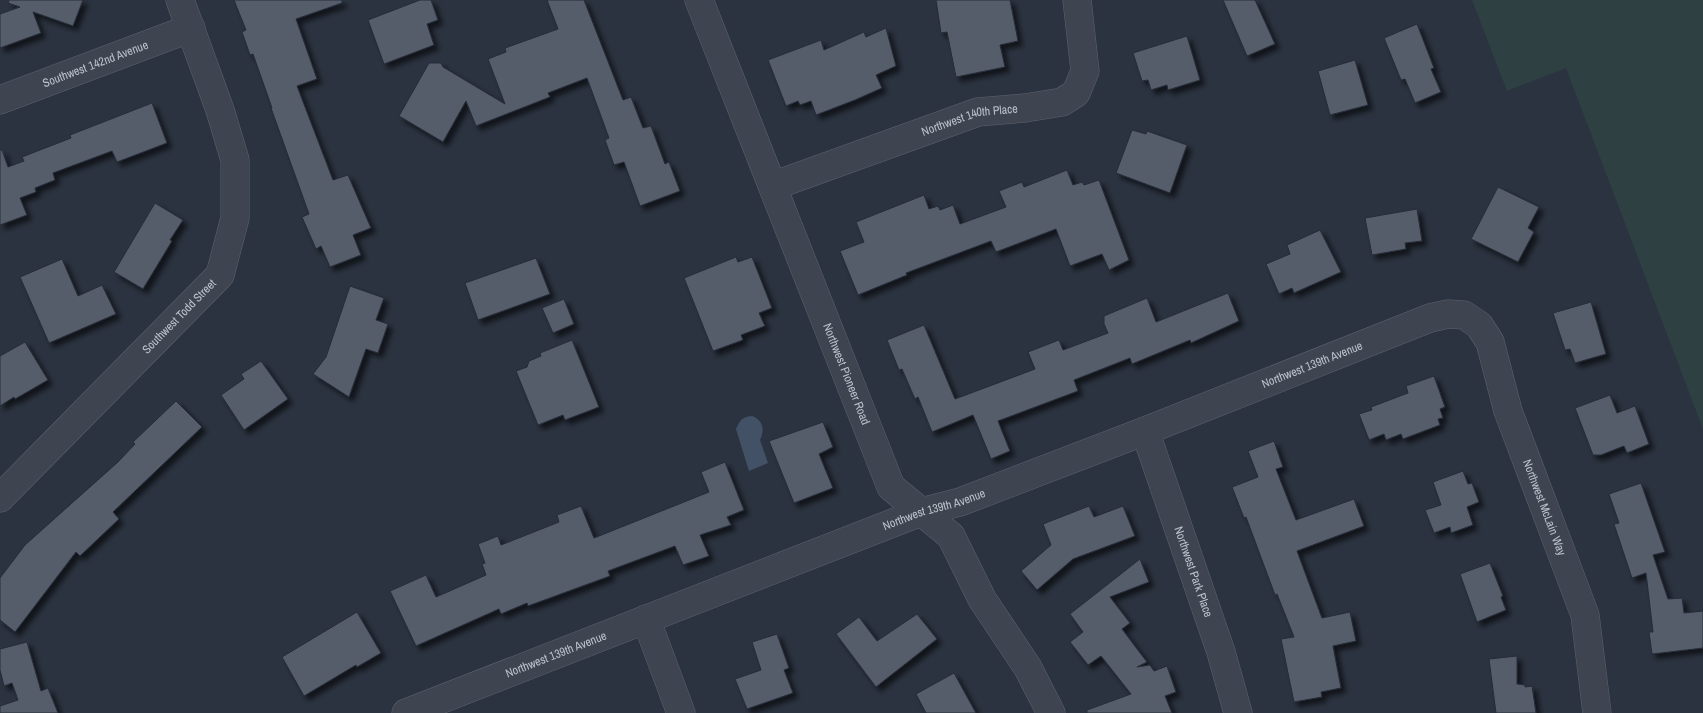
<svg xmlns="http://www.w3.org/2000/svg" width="1703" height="713" viewBox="0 0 1703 713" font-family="'Archivo Narrow',sans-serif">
	<defs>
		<filter id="shadow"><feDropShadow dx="4.5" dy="4.5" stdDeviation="2.5" flood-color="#0009"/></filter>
	</defs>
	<rect width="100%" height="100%" fill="#2b3340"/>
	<path fill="#2e4042" d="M1472 0H1703V429L1566 68 1507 91Z"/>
	<path fill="#435167" d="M752 416C763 420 765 430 760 440L768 463 749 471 736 429C740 420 742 417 752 416Z"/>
	<path fill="#555c6b" stroke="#252c38" filter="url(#shadow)" d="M9 0H83L73 26 33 12 41 33 0 48V14L20 7 8 3Z
		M234 0H342V3L296 19 317 79 297 86 333 180 348 175 371 228 353 235 361 255 330 267 321 246 316 249 302 217 309 214 271 108H272L253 54 250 55 242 32 246 30Z
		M420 0H431L438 20 427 24 434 45 384 64 368 20Z
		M547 0H584L623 100 631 97 643 128 651 126 665 164 669 162 680 191 640 206 624 162 614 165 605 140 609 138 587 78 548 93 550 97 476 126 466 101 443 142 399 116 429 63H441L443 67 505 104 488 59 506 52 505 48 558 29Z
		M936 0H1010L1018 41 1000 45 1005 67 956 77 947 32 941 33Z
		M1223 0H1255L1275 44 1247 56Z
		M1417 24 1434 68 1431 69 1441 92 1415 103 1405 79 1401 80 1384 38Z
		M886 28 896 66 876 75 882 88 855 100 816 115 811 101 800 105 798 101 786 106 768 60 821 40 824 50 864 32 866 37Z
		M1187 36 1200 80 1168 90 1167 85 1151 90 1148 80 1142 81 1133 53Z
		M1355 60 1368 105 1330 115 1318 71Z
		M152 103 167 143 117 162 112 151 53 173 55 180 35 188 36 192 20 198 27 215 0 225V150H2L8 167 24 161 22 157 71 138 70 135Z
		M1132 130 1146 134 1147 131 1187 145 1170 193 1116 173Z
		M1067 170 1073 185 1082 182 1084 185 1099 180 1129 260 1109 270 1102 254 1070 266 1056 229 996 252 991 241 906 273 907 275 858 295 840 251 864 242 856 222 924 195 929 209 938 206 940 210 953 205 960 224 1006 207 999 191 1022 182 1024 187Z
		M1498 187 1539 207 1528 228 1534 232 1518 262 1471 239Z
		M155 203 183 220 170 240 172 241 143 289 114 272Z
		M1417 209 1422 241 1405 243 1406 249 1372 255 1365 218Z
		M1320 230 1341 272 1294 293 1292 288 1279 294 1266 264 1290 254 1287 245Z
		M736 257 738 262 752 257 772 308 759 313 765 326 741 335 743 340 713 351 684 278Z
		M536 258 550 294 478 320 465 283Z
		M62 259 78 296 102 285 116 314 49 343 20 277Z
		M350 286 384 298 376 320 388 324 378 353 366 349 349 397 313 374 326 357Z
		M1228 293 1239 321 1191 343 1190 340 1132 364 1130 358 1074 380 1078 391 998 421 1010 451 991 459 973 415 932 432 918 397 915 399 902 369 899 370 887 340 924 325 955 399 1035 369 1028 352 1059 340 1063 350 1108 333 1104 324V316L1147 298 1156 322Z
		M564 299 574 324 553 333 542 308Z
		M1591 302 1606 354 1575 363 1570 349 1565 350 1553 313Z
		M572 340 599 407 565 420 563 415 538 425 516 371 527 367 529 361 541 356 540 353Z
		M25 342 48 380 15 399 14 397 0 406V356Z
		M261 361 288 399 244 430 221 395 244 379 241 374Z
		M1434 376 1445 407 1440 409 1443 418 1438 419 1440 425 1403 439 1401 434 1386 440 1384 434 1369 440 1359 414 1372 410 1371 407 1408 393 1406 386Z
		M1610 395 1617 413 1635 406 1649 444 1627 453 1624 446 1601 455H1593L1575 408Z
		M176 401 202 427 113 512 119 519 80 556 76 552 15 632 0 620V578L25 545 118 462 135 444 133 442Z
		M823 422 833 447 819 454 833 488 794 503 769 441Z
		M1274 441 1283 467 1276 469 1296 520 1354 499 1364 526 1297 551 1322 618 1350 612 1356 641 1333 646 1341 688 1321 692 1322 697 1294 702 1281 639 1294 637 1277 594 1275 595 1246 517 1244 518 1232 487 1258 477 1248 451Z
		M725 462 744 510 727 517 731 525 700 535 709 556 683 565 675 546 608 571 610 576 528 606 527 603 501 614 499 609 416 646 390 591 426 575 436 597 486 575 482 564 485 563 478 544 498 536 501 545 559 522 557 515 581 506 594 538 709 492 701 472Z
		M1463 471 1468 484 1472 483 1479 502 1467 507 1473 525 1451 533 1450 527 1434 533 1425 510 1441 505 1433 482Z
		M1641 483 1665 552 1653 555 1668 599 1682 598 1684 613 1703 611V648L1652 654 1649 632H1653L1646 573 1632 578 1614 524 1619 523 1609 494Z
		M1089 506 1094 517 1123 506 1135 536 1073 559 1037 590 1021 571 1051 545 1043 524Z
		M1140 559 1149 582 1110 597 1130 623 1122 629 1147 662 1137 667 1150 665 1154 671 1167 666 1176 692 1165 696 1172 713H1087V710L1131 694 1101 656 1088 665 1070 642 1083 632 1070 614Z
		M1490 563 1503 596 1501 597 1506 610 1477 622 1460 574Z
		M357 612 381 653 357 667 356 665 304 696 282 657Z
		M917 614 937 639 876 687 836 634 859 617 877 641Z
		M777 634 789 668 784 670 793 693 747 709 735 679 761 670 752 642Z
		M27 642 41 691 48 688 58 713H0V706L18 700 12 683 4 686 0 670V649Z
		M1517 656V684L1525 685V687L1532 686 1536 713H1496L1489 659Z
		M954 673 976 713H926L916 694Z"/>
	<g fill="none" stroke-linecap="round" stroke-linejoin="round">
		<g stroke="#5d636e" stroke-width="29">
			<g id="minor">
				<path id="s1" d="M699 0 891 487 951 536 982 599 1028 668 1051 713"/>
				<path id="s2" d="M0 100 191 28"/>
				<path id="s3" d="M773 186 978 112 1025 108 1062 102 1076 93 1085 71 1077 0"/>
				<path id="s4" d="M1145 431 1221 652 1238 713"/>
				<path id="s5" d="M0 498 220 275 235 218V160L220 110 180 0"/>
				<path d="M646 619 681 713"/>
				<path id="s6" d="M406 713 921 512 960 502 1145 431 1430 318 1448 314 1464 315 1479 325 1490 342 1508 411 1585 615 1597 713"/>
			</g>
		</g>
		<use href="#minor" stroke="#3f4550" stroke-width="28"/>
	</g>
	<g text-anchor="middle" stroke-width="4" stroke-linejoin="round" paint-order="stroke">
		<g font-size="12" fill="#bcc1ca" stroke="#232a36">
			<text dy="4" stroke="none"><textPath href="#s2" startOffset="102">Southwest 142nd Avenue</textPath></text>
			<text dy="4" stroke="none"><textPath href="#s3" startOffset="208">Northwest 140th Place</textPath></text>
			<text dy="4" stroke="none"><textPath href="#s5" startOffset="255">Southwest Todd Street</textPath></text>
			<text dy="4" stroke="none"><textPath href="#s6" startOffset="971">Northwest 139th Avenue</textPath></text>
			<text dy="4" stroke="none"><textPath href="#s1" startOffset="402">Northwest Pioneer Road</textPath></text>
			<text dy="4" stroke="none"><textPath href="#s6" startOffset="1345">Northwest McLain Way</textPath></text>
			<text dy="4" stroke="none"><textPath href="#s6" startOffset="566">Northwest 139th Avenue</textPath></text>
			<text dy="4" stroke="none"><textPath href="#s4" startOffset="149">Northwest Park Place</textPath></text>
			<text dy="4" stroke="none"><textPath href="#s6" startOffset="161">Northwest 139th Avenue</textPath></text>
		</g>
	</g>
</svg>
